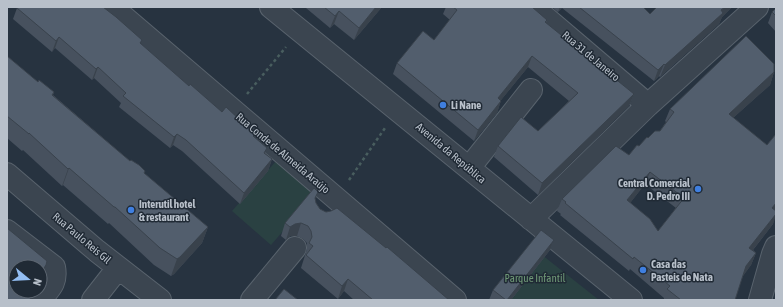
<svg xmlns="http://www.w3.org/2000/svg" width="783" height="307" viewBox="0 0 783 307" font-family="'Asap Condensed',sans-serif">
	<rect width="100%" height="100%" fill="#273340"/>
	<path fill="#2a4142" d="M277 160 316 193 271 245 232 211Z
		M532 247 599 300H489Z"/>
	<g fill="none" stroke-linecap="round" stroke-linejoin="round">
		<g stroke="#59636d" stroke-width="24">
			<path id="minor" d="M112 7 455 300
				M271 7 631 300
				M533 7 648 105
				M469 168 531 90
				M7 174 97 251 160 300
				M531 219 648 105 757 7
				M7 231 54 267C57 283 50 288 40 300
				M93 300 118 268
				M252 300 295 248
				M760 300 773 254 776 247"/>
		</g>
		<path stroke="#495e5f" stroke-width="2.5" stroke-dasharray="3 3" stroke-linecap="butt" d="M247 94 286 47
			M349 180 385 128"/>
		<use href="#minor" stroke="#3b4550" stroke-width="22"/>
	</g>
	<path fill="#47515e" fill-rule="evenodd" d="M307 7H382L354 40 334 24 330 28 306 8Z
		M446 7H532L547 20 546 23 634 94 629 106 538 195 494 157 498 146 538 131 569 101 528 67 501 100 497 113 474 141 393 74 397 63 434 40 450 20 443 14Z
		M552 7H643L650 14 657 7H732L722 17 719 24 660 77 659 76 654 81 562 8 558 12Z
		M17 8 141 44 189 86 222 112 255 134 254 137 265 154 272 159 268 171 240 204 182 151 173 145 170 148 119 107 121 103 94 78 92 80 55 48 52 52 13 19Z
		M776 8V32L768 23 772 12Z
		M7 56 38 82 54 92 53 95 130 161 145 171 144 173 208 227 202 243 174 274 171 276 154 265 109 223 108 224 63 185 62 186 23 150 22 151 7 138Z
		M774 72 770 85 733 118 767 145 776 134V210L773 224 753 250 756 253 751 265 742 277 735 300H664V298L630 269 629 271 560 215 561 214 557 211 562 199 629 155 648 138 660 131 666 122 665 121 670 109ZM645 184 676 208 658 231 630 203Z
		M315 199 316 203 320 209 386 248 449 300H354L344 291 338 299 301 268 307 249V243L303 239 297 236H290L286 240 281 236 285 223Z
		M554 240 550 250 511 300H489L493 290Z"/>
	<path fill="#39424c" d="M376 7H382L354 40 359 28Z
		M560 7H562L558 12Z
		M725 7H732L722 17 719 24 660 77 665 65Z
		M339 11 334 24 330 28 335 16Z
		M59 37 55 48 52 52 56 41Z
		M532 56 528 67 493 110 498 98Z
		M664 64 659 76 654 81 658 70Z
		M98 67 94 78 92 80 96 69Z
		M774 72 770 85 724 126 729 114Z
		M634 94 629 106 538 195 542 183Z
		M501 101 497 113 474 141 478 130Z
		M177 134 173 145 170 148 174 137Z
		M272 159 268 171 240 204 244 193Z
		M69 168 63 185 62 186 68 169Z
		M650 172 645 184 623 212 627 200Z
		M776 203V210L768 220 772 208Z
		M776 214V216L773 224 745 260 749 248Z
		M301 223 297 236H290L286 240 290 227 295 224Z
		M208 227 202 243 174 274 171 276 177 259Z
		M554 240 550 250 511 300H507Z
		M756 253 751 265 741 279 746 266Z
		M46 265 41 279 40 280V274Z
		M348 279 344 291 338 299 342 286Z
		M35 293 32 300H29Z"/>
	<path fill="#525e6d" stroke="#39424c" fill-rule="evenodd" d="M18 7H103L116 17 142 40 140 43 189 86 190 84 222 112 226 107 255 134 253 136 267 148 264 153 272 159 244 193 186 140 177 134 174 137 123 96 126 93 98 67 96 69 59 37 56 41 17 8Z
		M324 7H376L359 28 339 11 335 16Z
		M453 7H532L547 20 545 22 634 94 542 183 498 146 521 117 538 131 578 93 532 56 498 98 501 101 478 130 397 63 423 31 434 40 457 10Z
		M579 7H643L650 14 657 7H725L721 10 723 13 665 65 664 64 658 70Z
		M776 8V16L772 12Z
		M746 36 774 64V72L729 114 767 145 776 134V203L772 208 776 211V214L749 248 756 253 746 266 735 300H681L667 289 670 286 634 257 633 259 565 203 566 202 562 199 616 146 629 155 637 145 639 146 647 137 648 138 655 131H660L674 112 670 109ZM650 172 684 198 658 231 650 219 627 200Z
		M7 56 38 82 39 80 54 92 52 95 130 161 131 160 139 165 145 171 144 173 208 227 180 257 177 259 160 248 115 207H114L69 168 68 169 29 133V134L7 116Z
		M314 188 318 192 315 198 316 203 320 209 326 212 331 211 337 208 386 248 387 247 449 300H373L348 279 342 286 306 255 313 246 309 243 312 237 311 231 308 226 301 223 295 224 290 227 285 223Z
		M7 228 47 261 46 265 40 274V267H16V291H34L35 293 29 300H7Z
		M541 230 554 240 507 300H506L493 290Z
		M284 289 298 300H275Z"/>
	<g fill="#3f7fe0" stroke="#202a35" stroke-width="1.5">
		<circle cx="443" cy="105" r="4"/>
		<circle cx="698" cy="189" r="4"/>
		<circle cx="131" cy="210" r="4"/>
		<circle cx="643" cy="270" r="4"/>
	</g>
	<g text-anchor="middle" stroke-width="3" stroke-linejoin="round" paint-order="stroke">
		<g font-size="11" fill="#b8c0ca" stroke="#202a35">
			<text transform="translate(591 56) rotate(40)" y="4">Rua 31 de Janeiro</text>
			<text transform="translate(283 153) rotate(40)" y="4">Rua Conde de Almeida Araújo</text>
			<text transform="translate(451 153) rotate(40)" y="4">Avenida da República</text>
			<text transform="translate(82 238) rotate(40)" y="4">Rua Paulo Reis Gil</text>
		</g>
		<g font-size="11" font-weight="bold" fill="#b8c0ca" stroke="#202a35" text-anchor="start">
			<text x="451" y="109">Li Nane</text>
			<text x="690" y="187" text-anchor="end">Central Comercial<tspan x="690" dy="13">D. Pedro III</tspan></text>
			<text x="139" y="208">Interutil hotel<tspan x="139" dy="13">&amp; restaurant</tspan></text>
			<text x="651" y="268">Casa das<tspan x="651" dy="13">Pasteis de Nata</tspan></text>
		</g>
		<g font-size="11" fill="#709a77" stroke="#202a35">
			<text x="535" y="282">Parque Infantil</text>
		</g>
	</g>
	<rect width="783" height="307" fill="none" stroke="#b8c0ca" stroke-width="16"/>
	<g transform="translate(28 279) rotate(108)"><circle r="19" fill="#202a35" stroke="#5d6671"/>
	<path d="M0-3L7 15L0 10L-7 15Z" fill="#93bef3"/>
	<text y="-6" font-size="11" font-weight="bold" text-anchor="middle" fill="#b8c0ca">N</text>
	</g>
</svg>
